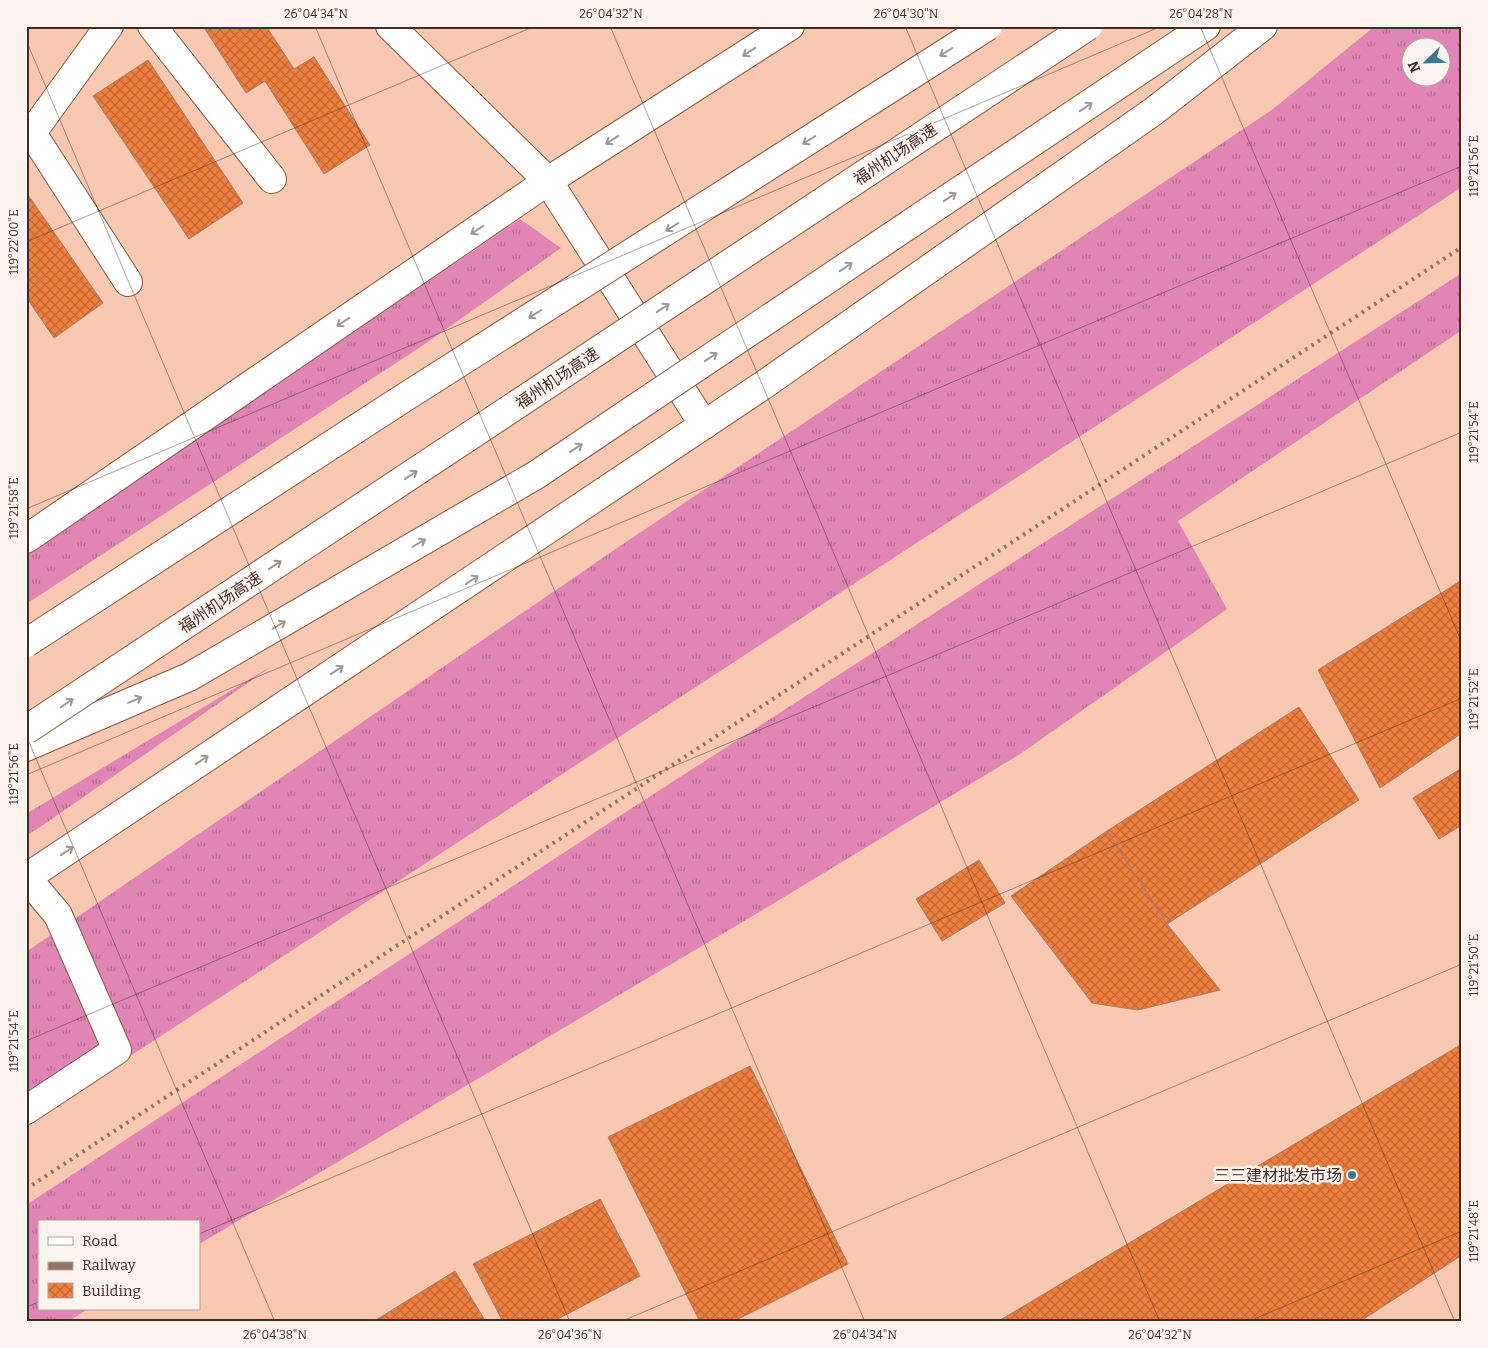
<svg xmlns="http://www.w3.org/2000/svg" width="1488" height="1348" viewBox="0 0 1488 1348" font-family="Bitter,'Noto Sans SC',serif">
	<defs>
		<pattern id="grass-tufts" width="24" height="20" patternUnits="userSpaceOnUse" patternTransform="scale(1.25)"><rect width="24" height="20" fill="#e185b5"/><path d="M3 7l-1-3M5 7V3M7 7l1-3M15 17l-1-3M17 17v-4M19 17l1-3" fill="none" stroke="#b86d93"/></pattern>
		<pattern id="building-cross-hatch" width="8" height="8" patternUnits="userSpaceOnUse" patternTransform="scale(1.25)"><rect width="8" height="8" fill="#ee7f3e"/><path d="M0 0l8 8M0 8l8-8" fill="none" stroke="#c26834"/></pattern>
	</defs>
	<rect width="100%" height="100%" fill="#f8c8b1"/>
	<path fill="url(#grass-tufts)" fill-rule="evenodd" d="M1375 26H1462V187L26 1124V952L629 540 1273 109ZM1410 48H1440V78H1410Z
		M520 219 561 248 422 346 26 604V555Z
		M1462 273V330L1178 521 1227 609 1020 754 771 905 199 1244V1222H39V1309H88L67 1322H26V1205L632 808Z
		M275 664 46 823 26 836V814Z"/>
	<path fill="url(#building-cross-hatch)" stroke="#a87c66" d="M203 26H266L294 69 314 57 370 145 324 174 265 81 246 93Z
		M148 60 243 203 189 239 93 96Z
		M26 192 103 303 54 338 26 297Z
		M1462 580V733L1380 788 1318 670Z
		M1299 707 1359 800 1167 924 1107 831Z
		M1462 768V825L1439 839 1413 798Z
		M1107 831 1167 924 1220 990 1138 1010 1092 1003 1011 896Z
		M979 860 1005 903 942 941 916 899Z
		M1462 1044V1255L1359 1322H997Z
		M750 1066 848 1264 732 1322H700L608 1137Z
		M600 1199 640 1276 552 1322H503L473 1264Z
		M455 1271 486 1322H377L376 1320Z"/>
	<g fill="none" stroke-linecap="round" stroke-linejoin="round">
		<g stroke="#825944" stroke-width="30">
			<path id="minor" d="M152 26 272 179
				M390 26 548 181 704 425
				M26 129 32 133 128 282
				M26 141 109 26
				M26 1110 117 1050 58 915 27 878"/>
		</g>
		<g stroke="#825944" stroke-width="30">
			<path id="major" d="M26 539 548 181 790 26
				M26 878 762 386 1154 111 1263 26"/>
		</g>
		<g stroke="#825944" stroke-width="30">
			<path id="highway" d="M910 224 1206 26
				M26 747 189 677 536 475"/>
		</g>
		<use href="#minor" stroke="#fff" stroke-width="28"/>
		<use href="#major" stroke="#fff" stroke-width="28"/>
		<use href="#highway" stroke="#fff" stroke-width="28"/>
		<path stroke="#937464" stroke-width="4" stroke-dasharray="2.5 5" stroke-linecap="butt" d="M26 1189 1462 247"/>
		<g stroke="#825944" stroke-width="30" stroke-linecap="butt">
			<path id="highway-bridge" d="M536 475 910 224
				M26 643 399 401 988 26
				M26 730 1088 26"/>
		</g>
		<use href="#highway-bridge" stroke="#fff" stroke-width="28"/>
	</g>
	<defs><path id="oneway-shaft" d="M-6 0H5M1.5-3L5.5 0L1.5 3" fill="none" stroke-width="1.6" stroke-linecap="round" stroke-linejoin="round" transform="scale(1.25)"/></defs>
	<g stroke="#a09692">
		<use href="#oneway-shaft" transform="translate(749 52) rotate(147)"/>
		<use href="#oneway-shaft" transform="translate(946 52) rotate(148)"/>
		<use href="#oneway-shaft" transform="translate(1086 107) rotate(-34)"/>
		<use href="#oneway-shaft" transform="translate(612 140) rotate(147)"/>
		<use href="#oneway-shaft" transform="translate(809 140) rotate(148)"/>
		<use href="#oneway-shaft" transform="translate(950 197) rotate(-34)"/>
		<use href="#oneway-shaft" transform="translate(672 227) rotate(148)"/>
		<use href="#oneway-shaft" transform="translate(477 230) rotate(146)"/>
		<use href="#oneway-shaft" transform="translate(846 267) rotate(-34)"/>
		<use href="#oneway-shaft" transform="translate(663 308) rotate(-34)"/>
		<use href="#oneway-shaft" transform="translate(535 314) rotate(148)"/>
		<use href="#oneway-shaft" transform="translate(343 322) rotate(146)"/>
		<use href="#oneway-shaft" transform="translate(711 357) rotate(-34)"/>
		<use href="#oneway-shaft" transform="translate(576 448) rotate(-34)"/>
		<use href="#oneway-shaft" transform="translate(411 475) rotate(-34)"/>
		<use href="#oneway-shaft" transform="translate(419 543) rotate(-30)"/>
		<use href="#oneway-shaft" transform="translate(275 565) rotate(-34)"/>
		<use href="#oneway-shaft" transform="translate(472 580) rotate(-34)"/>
		<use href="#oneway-shaft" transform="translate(279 625) rotate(-30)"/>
		<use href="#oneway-shaft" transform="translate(337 670) rotate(-34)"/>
		<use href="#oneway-shaft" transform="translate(135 700) rotate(-23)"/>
		<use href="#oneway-shaft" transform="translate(67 703) rotate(-34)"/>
		<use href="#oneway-shaft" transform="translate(202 760) rotate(-34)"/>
		<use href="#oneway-shaft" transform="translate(67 851) rotate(-34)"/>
	</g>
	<path fill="none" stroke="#402e24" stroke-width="1" stroke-opacity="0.45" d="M315 26 865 1322M610 26 1160 1322M905 26 1455 1322M1200 26 1462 643M26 40 570 1322M26 242 535 26M26 509 1162 26M26 735 275 1322M26 775 1462 166M26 1041 1462 432M199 1234 1462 698M26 1307 39 1302M620 1322 1462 964M1247 1322 1462 1231"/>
	<circle fill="#3e7991" stroke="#fdf3ee" stroke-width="2" cx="1352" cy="1175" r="5"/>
	<g text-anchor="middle" stroke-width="5" stroke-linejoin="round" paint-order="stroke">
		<g font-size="16" fill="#402e24" stroke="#fdf3ee">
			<text transform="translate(895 154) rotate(-34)" y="6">福州机场高速</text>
			<text transform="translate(557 378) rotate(-34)" y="6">福州机场高速</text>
			<text transform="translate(220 602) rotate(-34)" y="6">福州机场高速</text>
		</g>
		<g font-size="16" fill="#402e24" stroke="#fdf3ee" text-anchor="end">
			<text x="1342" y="1181">三三建材批发市场</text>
		</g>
	</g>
	<rect width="1488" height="1348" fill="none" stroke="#fdf3ee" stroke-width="55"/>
	<rect x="38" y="1220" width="162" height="90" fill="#fdf3ee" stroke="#b1a49d"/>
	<rect x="48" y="1237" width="25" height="8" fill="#ffffff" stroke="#b1a49d"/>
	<text x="82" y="1246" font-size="15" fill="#402e24">Road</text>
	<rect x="48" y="1262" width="25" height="8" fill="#937464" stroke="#b1a49d"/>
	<text x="82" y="1270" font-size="15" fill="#402e24">Railway</text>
	<rect x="48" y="1283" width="25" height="15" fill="url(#building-cross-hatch)" stroke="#b1a49d"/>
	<text x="82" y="1296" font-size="15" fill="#402e24">Building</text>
	<g transform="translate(1426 62) rotate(247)"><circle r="24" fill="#fdf3ee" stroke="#b1a49d"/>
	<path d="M0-4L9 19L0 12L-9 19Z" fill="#3e7991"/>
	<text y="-8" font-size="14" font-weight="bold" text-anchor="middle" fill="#402e24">N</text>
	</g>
	<rect x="28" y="28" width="1432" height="1292" fill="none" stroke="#402e24" stroke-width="2"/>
	<g font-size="12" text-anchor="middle" fill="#402e24">
		<text x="316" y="18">26°04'34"N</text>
		<text x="611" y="18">26°04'32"N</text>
		<text x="906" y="18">26°04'30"N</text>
		<text x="1201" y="18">26°04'28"N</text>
		<text transform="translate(1474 166) rotate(-90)" y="4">119°21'56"E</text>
		<text transform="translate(14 242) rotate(-90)" y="4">119°22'00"E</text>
		<text transform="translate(1474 432) rotate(-90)" y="4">119°21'54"E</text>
		<text transform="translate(14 508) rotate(-90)" y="4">119°21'58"E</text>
		<text transform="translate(1474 699) rotate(-90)" y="4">119°21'52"E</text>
		<text transform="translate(14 774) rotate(-90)" y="4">119°21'56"E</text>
		<text transform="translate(1474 965) rotate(-90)" y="4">119°21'50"E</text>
		<text transform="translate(14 1041) rotate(-90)" y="4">119°21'54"E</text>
		<text transform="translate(1474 1231) rotate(-90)" y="4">119°21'48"E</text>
		<text x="275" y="1339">26°04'38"N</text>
		<text x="570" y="1339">26°04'36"N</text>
		<text x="865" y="1339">26°04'34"N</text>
		<text x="1160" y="1339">26°04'32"N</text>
	</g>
</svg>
